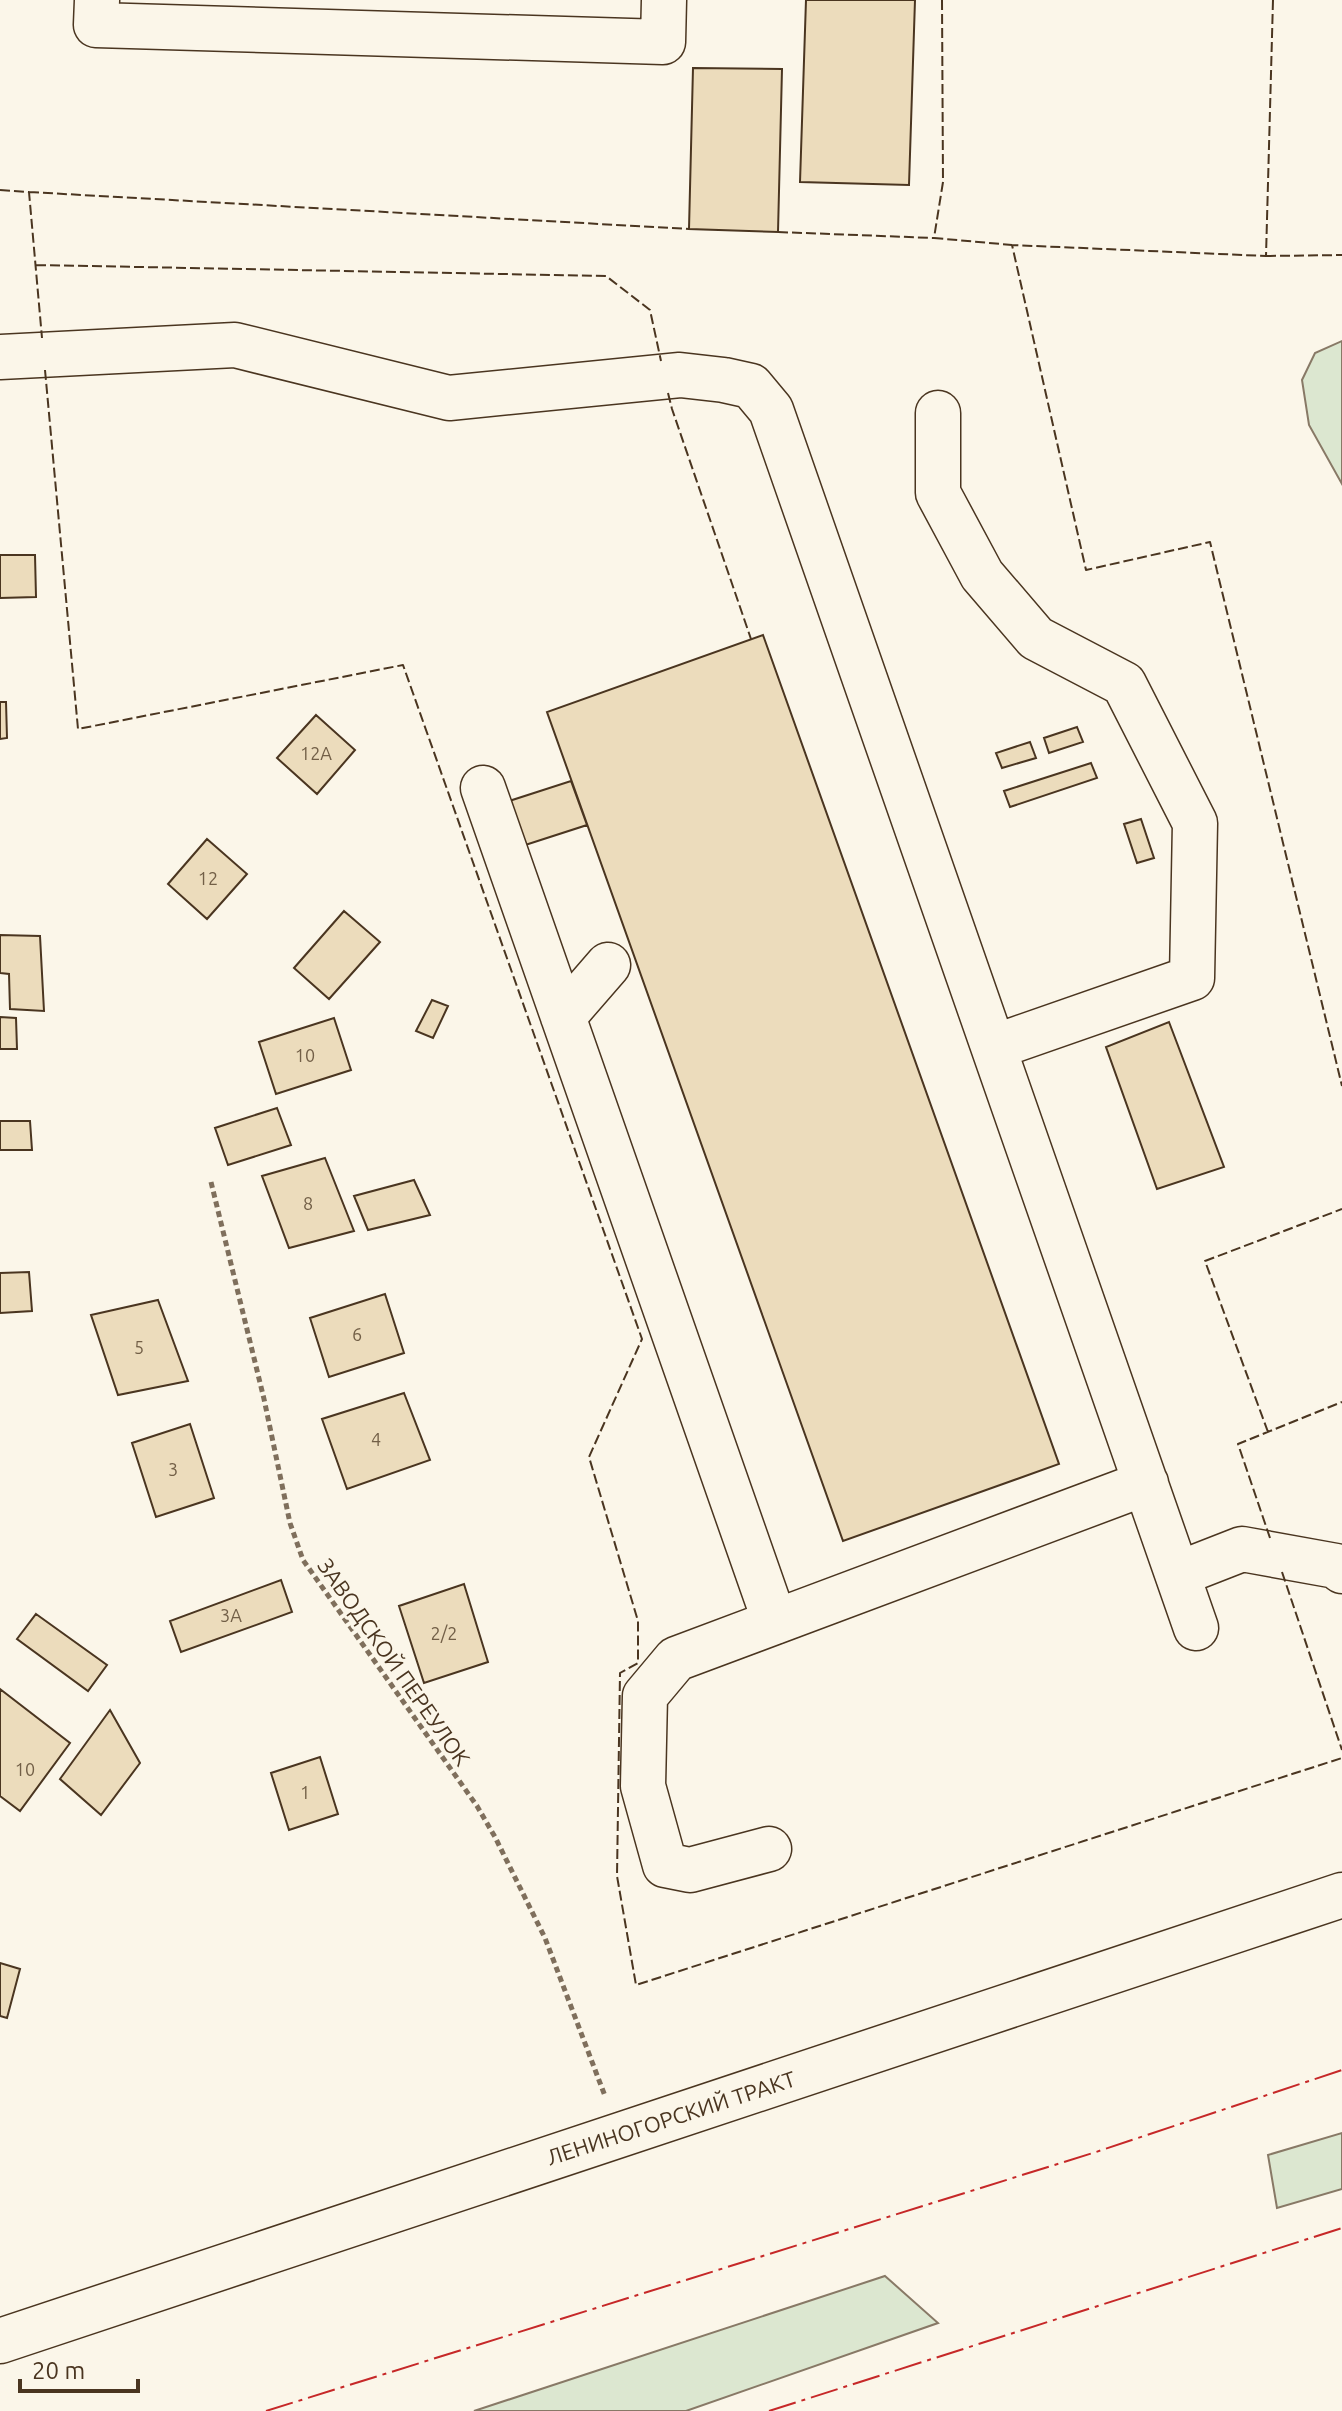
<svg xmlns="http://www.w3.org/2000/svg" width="1342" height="2411" viewBox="0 0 1342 2411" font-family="Ubuntu,sans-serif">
	<rect width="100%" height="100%" fill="#fbf6e9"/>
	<path fill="#dce7d0" stroke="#887966" stroke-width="2" d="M1342 341V484L1309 425 1302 380 1315 353Z
		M1342 2133V2189L1277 2208 1268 2155Z
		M885 2276 938 2323 686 2411H474Z"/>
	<path fill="#ecdcbc" stroke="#4a3520" stroke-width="2" d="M806 0H915L909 185 800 182Z
		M693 68 782 69 778 232 689 229Z
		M0 555H35L36 597 0 598Z
		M763 635 1059 1464 843 1541 547 712Z
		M0 702H6L7 738 0 739Z
		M316 715 355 750 317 794 277 758Z
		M1077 727 1083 742 1049 753 1044 738Z
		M1030 742 1036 758 1002 768 996 753Z
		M1091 763 1097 778 1010 807 1004 791Z
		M571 781 587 825 516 848 500 804Z
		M1141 819 1154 858 1137 863 1124 824Z
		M207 839 247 874 207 919 168 884Z
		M344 911 380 942 329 999 294 968Z
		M0 935 40 936 44 1011 10 1009 9 974 0 973Z
		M432 1000 448 1006 433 1038 416 1031Z
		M0 1017 16 1018 17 1049H0Z
		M334 1018 351 1070 276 1094 259 1042Z
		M1169 1022 1224 1167 1157 1189 1106 1047Z
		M277 1108 291 1145 228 1165 215 1128Z
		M0 1121H30L32 1150H0Z
		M325 1158 354 1231 289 1248 262 1176Z
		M414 1180 430 1215 368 1230 354 1196Z
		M29 1272 32 1311 0 1313V1273Z
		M385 1294 404 1353 329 1377 310 1318Z
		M158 1300 188 1381 118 1395 91 1315Z
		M404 1393 430 1460 347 1489 322 1419Z
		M190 1424 214 1498 156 1517 132 1443Z
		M281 1580 292 1612 181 1652 170 1621Z
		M464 1584 488 1662 424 1683 399 1606Z
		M36 1614 107 1665 88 1691 17 1639Z
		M0 1689 70 1743 20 1811 0 1796Z
		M110 1710 140 1763 101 1815 60 1779Z
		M320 1757 338 1814 289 1830 271 1773Z
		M0 1963 20 1969 7 2018 0 2016Z"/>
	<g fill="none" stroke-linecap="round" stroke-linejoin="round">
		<g stroke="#4a3520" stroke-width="47">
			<path id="minor" d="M97 0 96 25 663 42 664 0
				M0 357 235 345 449 398 680 375 724 380 751 386 771 410 1196 1628
				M938 413V493L982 575 1036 638 1124 684 1195 823 1192 978 994 1047
				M483 788 775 1622
				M563 1017 608 965
				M1178 1574 1242 1549 1336 1566 1342 1571
				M769 1849 690 1870 665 1865 643 1786 645 1696 676 1659 1146 1483"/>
		</g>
		<g stroke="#4a3520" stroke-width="47">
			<path id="major" d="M0 2341 1342 1895"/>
		</g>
		<path stroke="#7f6f5c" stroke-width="5" stroke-dasharray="6 4" stroke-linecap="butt" d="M211 1182 264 1399 290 1523 303 1560 477 1806 495 1837 545 1938 605 2096"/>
		<use href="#minor" stroke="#fbf6e9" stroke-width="44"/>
		<use href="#major" stroke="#fbf6e9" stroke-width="44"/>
		<path stroke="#4a3520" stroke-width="2" stroke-dasharray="10 4" stroke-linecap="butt" d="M942 0 943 182 934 238 1012 245
			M1273 0 1266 256 1012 245 1086 570 1210 542 1342 1086
			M0 190 29 192 42 338
			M29 192 689 229
			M778 232 934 238
			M1266 256 1342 255
			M36 265 606 276 650 310 661 361
			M45 370 78 729 403 665 642 1339 589 1457 638 1621V1663L620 1673 617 1876 636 1985 1342 1758
			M668 393 672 409 751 639
			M1268 1432 1205 1261 1342 1209
			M1270 1538 1238 1444 1342 1402
			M1282 1572 1342 1750"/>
		<path stroke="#c62828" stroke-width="2" stroke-dasharray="28 6 4 6" stroke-linecap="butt" d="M266 2411 1096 2152 1342 2070
			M769 2411 1342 2228"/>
	</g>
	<g text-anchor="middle" stroke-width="6" stroke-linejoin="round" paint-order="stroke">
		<g font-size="18" fill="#725f47">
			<text x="316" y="760">12А</text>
			<text x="208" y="885">12</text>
			<text x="305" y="1062">10</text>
			<text x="308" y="1210">8</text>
			<text x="357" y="1341">6</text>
			<text x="139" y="1354">5</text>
			<text x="376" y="1446">4</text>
			<text x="173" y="1476">3</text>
			<text x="231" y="1622">3А</text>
			<text x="444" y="1640">2/2</text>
			<text x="25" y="1776">10</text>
			<text x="305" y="1799">1</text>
		</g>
		<g font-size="22" fill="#4a3520" stroke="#fbf6e9">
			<text transform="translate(394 1662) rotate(55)" y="8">ЗАВОДСКОЙ ПЕРЕУЛОК</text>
			<text transform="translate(671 2118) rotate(-18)" y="8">ЛЕНИНОГОРСКИЙ ТРАКТ</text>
		</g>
	</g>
	<path d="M20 2379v12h118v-12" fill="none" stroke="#4a3520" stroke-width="4"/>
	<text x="32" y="2379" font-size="24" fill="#4a3520" stroke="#fbf6e9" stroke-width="6" paint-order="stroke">20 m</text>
</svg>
